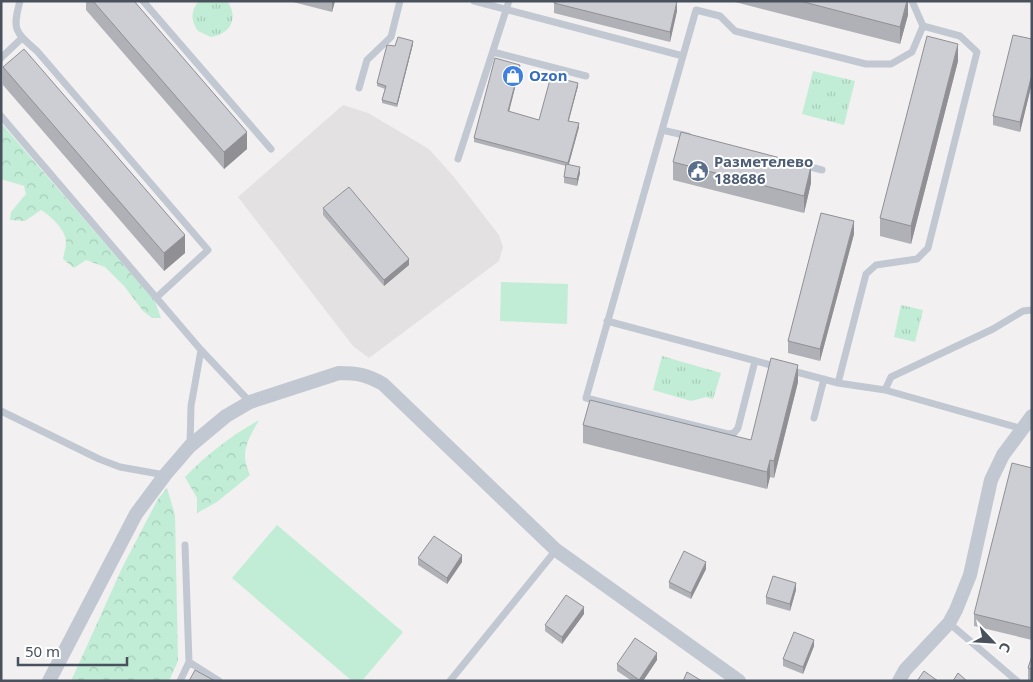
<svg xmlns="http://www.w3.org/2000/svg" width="1033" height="682" viewBox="0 0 1033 682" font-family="'Noto Sans',sans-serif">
	<defs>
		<pattern id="grass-tufts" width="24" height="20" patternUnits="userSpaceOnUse" patternTransform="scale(1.25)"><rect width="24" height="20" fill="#c1edd6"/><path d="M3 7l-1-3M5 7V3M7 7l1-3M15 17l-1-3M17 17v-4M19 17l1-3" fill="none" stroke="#a7cdba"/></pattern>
		<pattern id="forest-crowns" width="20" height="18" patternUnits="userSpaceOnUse" patternTransform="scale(1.25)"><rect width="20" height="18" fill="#c1edd6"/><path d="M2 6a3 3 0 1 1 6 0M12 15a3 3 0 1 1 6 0" fill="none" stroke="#a7cdba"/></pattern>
	</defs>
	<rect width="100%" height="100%" fill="#f2f0f0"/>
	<path fill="#e3e1e1" d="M343 105 368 113 429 149 454 177 499 235 503 247 499 261 369 358 353 346 238 197Z"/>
	<path fill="url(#grass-tufts)" d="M199 1H227C239 17 231 34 211 37L198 31C191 21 190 11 199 1Z
		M813 71 855 81 844 125 802 114Z
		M901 305 923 310 915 342 894 337Z
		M662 356 721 373 713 399 706 397 691 401 653 390Z"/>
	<path fill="url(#forest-crowns)" d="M1 123 155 301 161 318H152L143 311 124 286 105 267 86 260 74 268 63 259C64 254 66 247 66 242 66 230 51 216 41 210L25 221 10 220 11 212 26 194 24 186 1 179Z
		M259 420C248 440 239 452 250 475L217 502 197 513V498L185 477C207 454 231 436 259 420Z
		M167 488 175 515 178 661 169 681H71L123 566 158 499Z"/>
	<path fill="#c1edd6" d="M501 282 568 284 567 324 500 321Z
		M277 525 403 632 362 681H352L232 578Z"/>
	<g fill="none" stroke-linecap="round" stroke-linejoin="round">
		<path stroke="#c1c8d1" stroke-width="7" d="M20 1C12 30 15 32 37 51L208 250 157 297
			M143 1 271 149
			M474 1 683 56
			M493 52 586 76
			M1 58 22 38
			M359 88 367 60 391 37 400 1
			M1 116 201 350 250 402
			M662 130 688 136
			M458 159 509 1
			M803 165 822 170
			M607 321 778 367
			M755 361 738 428 734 433 728 434 586 398 696 10 720 16 735 31 866 64H891L912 52 923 26
			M789 370 838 383 885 390 1023 429
			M838 383 866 274 876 265 917 259 928 248 977 52 960 36 923 26 912 1
			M885 390 891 377 993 329 1023 311 1032 310
			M1 411 99 459 120 467 165 475
			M814 418 824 379
			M190 445 191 406 201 350
			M949 623 1017 681
			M189 662 219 681
			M180 681 189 662 185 545
			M450 681 556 550"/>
		<path stroke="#c1c8d1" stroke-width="14" d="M49 681 136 514 165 475 190 446 226 416 250 402 339 373C358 373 367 375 383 384L556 550 739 681
			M899 681 905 670 949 623 956 610 970 575 991 480 1003 455 1032 416"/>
	</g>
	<path fill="#b0b1b6" d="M86 1H134L247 149 224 169 86 10Z
		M289 1H335L332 12Z
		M731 1H908V15L900 44Z
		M554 3 677 11 670 42 554 13Z
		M1032 39V83L1020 132 993 125V116Z
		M413 44 397 107 382 103V100L385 89 377 86V83L395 46Z
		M958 61 911 244 880 236V218Z
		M3 67 185 253 164 271 3 85Z
		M520 68 509 112 539 120 578 86 568 121 579 127 569 164 580 173 577 186 564 183V177L566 166 474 142V138Z
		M673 162 811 183 804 213 673 180Z
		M323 208 409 265 384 286 323 215Z
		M854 234 820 361 788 353V341Z
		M798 382 774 478 770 477 767 489 583 443V425L751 440Z
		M1032 468V646V640L974 626V614Z
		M418 558 462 562 447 584 418 565Z
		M706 569 691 599 669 588V582Z
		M796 590 790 611 766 604V597Z
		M584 614 562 644 545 631V625Z
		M814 646 803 674 783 666V659Z
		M1032 656V681L1028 680V668Z
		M657 660 643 681H632L617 671V664Z"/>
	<path fill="#909094" d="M332 1H335L332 12Z
		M677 1V11L670 42V32Z
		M907 1H908V15L900 44V27Z
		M413 41V44L397 107V104Z
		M958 44V61L911 244V226Z
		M520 65V68L508 115V111Z
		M1032 74V83L1020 132V122Z
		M578 83V86L568 124V121Z
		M579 123V127L568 167V163Z
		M247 132V149L224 169V152Z
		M811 166V183L804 213V196Z
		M580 167V173L577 186V179Z
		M854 221V234L820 361V349Z
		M185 235V253L164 271V253Z
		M409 259V265L384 286V280Z
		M798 365V382L774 478V461Z
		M770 460V477L767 489V472Z
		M462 555V562L447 584V578Z
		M706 562V569L691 599V593Z
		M796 583V590L790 611V604Z
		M584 607V614L562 644V637Z
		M814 640V646L803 674V667Z
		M657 653V660L643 681H639V680Z"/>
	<path fill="#cdced4" stroke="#909094" d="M93 1H134L247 132 224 152Z
		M554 1H677L670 32 554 3Z
		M800 1H907L900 27Z
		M1013 35 1032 39V74L1020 122 993 116Z
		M927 36 958 44 911 226 880 218Z
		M398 37 413 41 397 104 382 100 386 86 377 83 387 45 395 46Z
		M24 49 185 235 164 253 3 67Z
		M495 58 520 65 508 111 539 120 551 76 578 83 568 121 579 123 568 163 474 138Z
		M681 132 811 166 804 196 673 162Z
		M566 164 580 167 577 179 564 177Z
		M349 187 409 259 384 280 323 208Z
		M821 213 854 221 820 349 788 341Z
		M771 358 798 365 774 461 770 460 767 472 583 425 590 400 751 440Z
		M1012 463 1032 468V628L974 614Z
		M434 536 462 555 447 578 418 558Z
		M684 551 706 562 691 593 669 582Z
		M773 576 796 583 790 604 766 597Z
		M566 595 584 607 562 637 545 625Z
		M794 632 814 640 803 667 783 659Z
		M635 638 657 653 639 680 617 664Z
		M1032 656V669L1028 668Z
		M195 670 215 681H189Z
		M924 671 938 681H917Z
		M687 672 702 681H683Z
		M958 673 967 681H953Z"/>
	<defs>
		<g id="shop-disc" transform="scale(1.125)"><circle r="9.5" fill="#3f7fe0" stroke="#fff"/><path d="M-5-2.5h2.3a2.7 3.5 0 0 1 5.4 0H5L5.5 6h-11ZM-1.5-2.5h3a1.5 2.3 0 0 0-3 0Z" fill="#fff"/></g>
		<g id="civic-disc" transform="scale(1.125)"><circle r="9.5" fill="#5c6f8a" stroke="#fff"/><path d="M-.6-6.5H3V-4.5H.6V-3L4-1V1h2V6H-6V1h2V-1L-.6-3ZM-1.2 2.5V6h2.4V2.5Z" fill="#fff"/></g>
	</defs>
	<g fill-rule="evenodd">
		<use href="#shop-disc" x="513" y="76"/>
		<use href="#civic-disc" x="698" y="171"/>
	</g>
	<g text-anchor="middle" stroke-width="4" stroke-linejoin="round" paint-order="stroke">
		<g font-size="15" font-weight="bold" fill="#366cbe" stroke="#fff" text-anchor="start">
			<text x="529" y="81">Ozon</text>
		</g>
		<g font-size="15" font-weight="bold" fill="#4e5e75" stroke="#fff" text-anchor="start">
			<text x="714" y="167">Разметелево<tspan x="714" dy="17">188686</tspan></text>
		</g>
	</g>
	<rect width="1033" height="682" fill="none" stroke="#49515c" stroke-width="5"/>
	<g transform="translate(993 642) rotate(115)" stroke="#ffffff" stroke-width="4" paint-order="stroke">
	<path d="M0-4L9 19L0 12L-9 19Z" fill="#49515c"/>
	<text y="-8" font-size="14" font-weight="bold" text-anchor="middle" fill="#49515c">С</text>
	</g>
	<path d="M18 657v8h109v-8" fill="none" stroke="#49515c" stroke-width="2.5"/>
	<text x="25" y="657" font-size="15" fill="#49515c" stroke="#ffffff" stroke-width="4" paint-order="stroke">50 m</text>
</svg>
